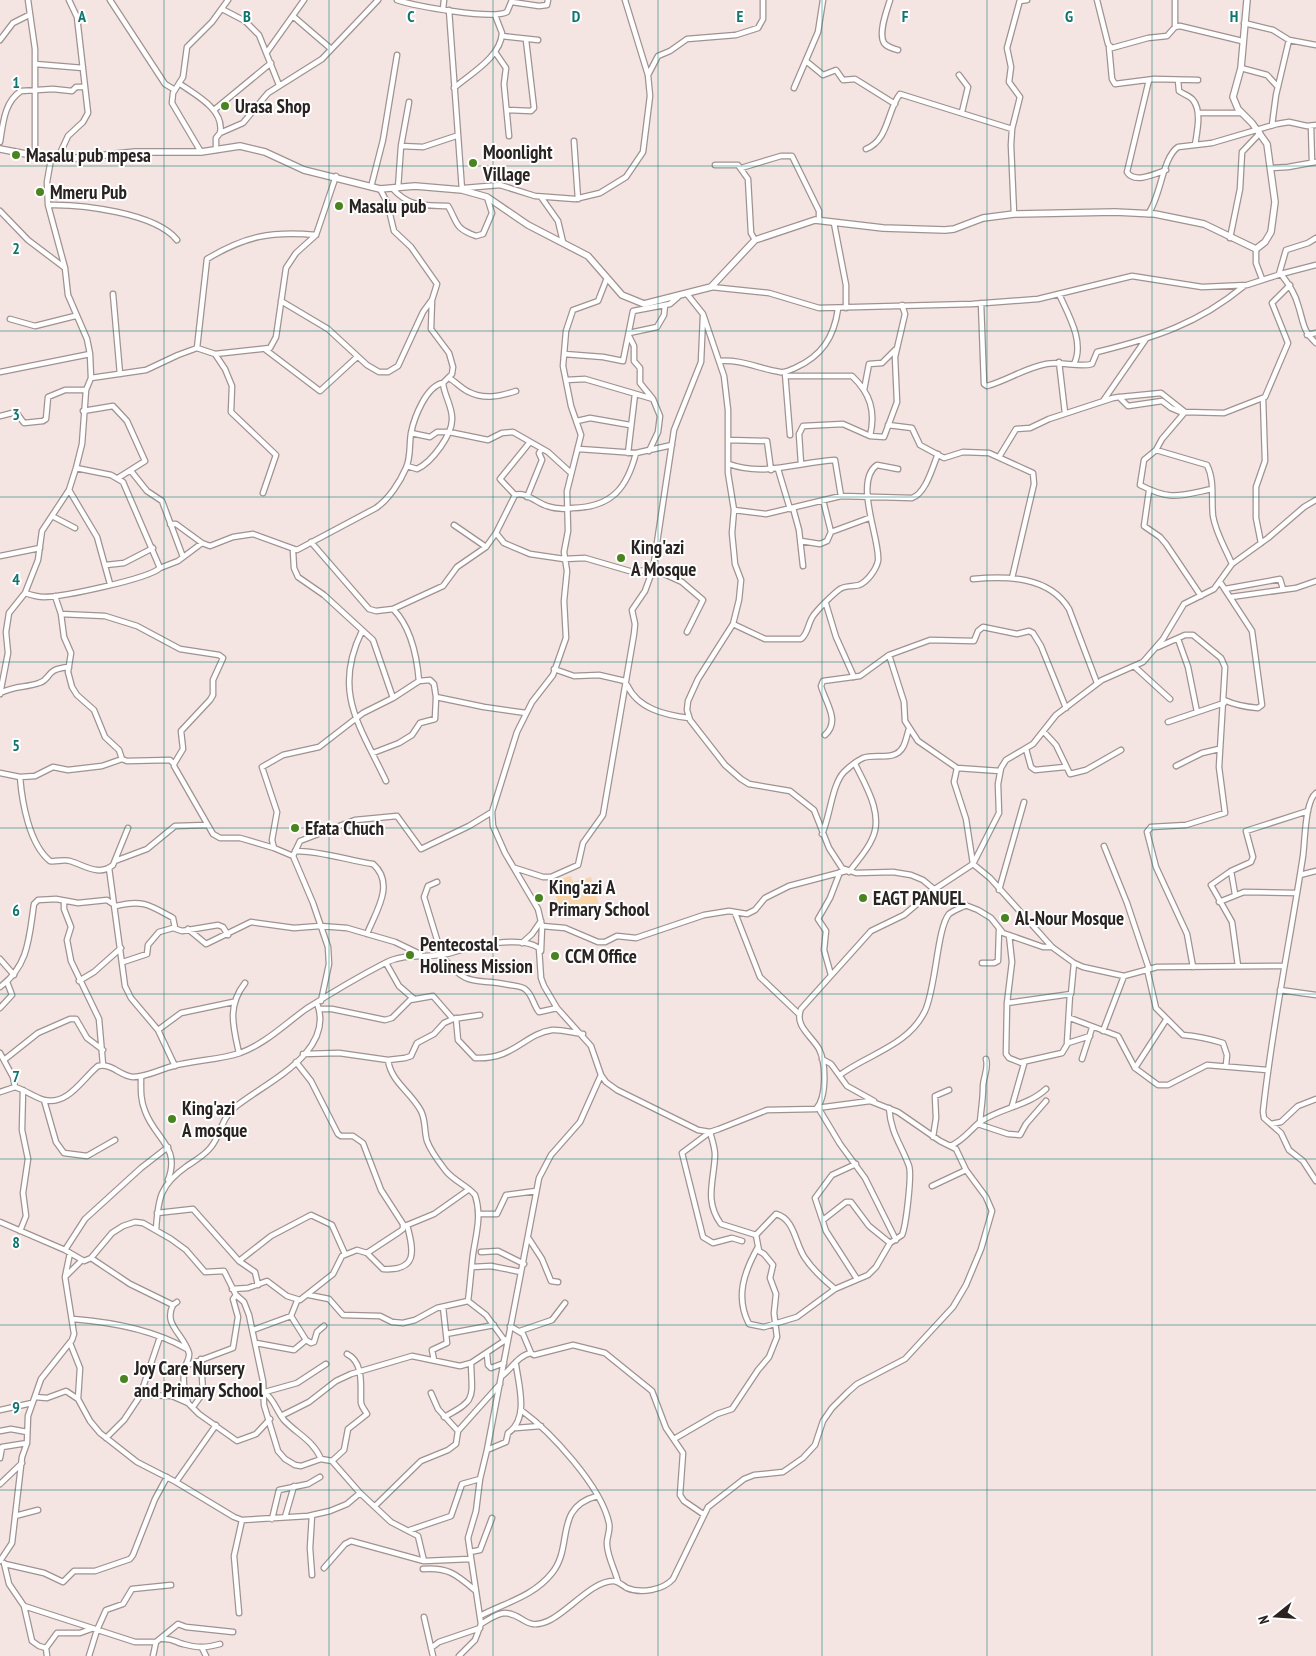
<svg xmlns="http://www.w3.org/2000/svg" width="1316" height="1656" viewBox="0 0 1316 1656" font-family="'PT Sans Narrow',sans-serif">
	<rect width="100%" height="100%" fill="#f4e5e3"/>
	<path fill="#f9d4a9" d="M571 876 573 882 591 877 599 905 561 915 552 881Z"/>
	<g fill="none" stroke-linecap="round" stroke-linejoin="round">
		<g stroke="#a09290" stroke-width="7">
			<path id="minor" d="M28 0 35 49V157
				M110 0 165 84 175 90
				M397 0C415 6 492 20 507 12L512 0
				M890 0C887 10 878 33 884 43 886 46 894 49 898 50
				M1097 0 1108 44 1112 48 1148 38 1167 36 1175 27 1180 26 1242 41
				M1020 1 1027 0
				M512 2 539 6 547 5 548 0
				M222 9 245 21 259 35 279 85
				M443 9 444 0
				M449 10 462 190
				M294 17 330 48
				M1244 23 1273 30 1289 40 1316 45
				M1175 27V0
				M502 36 538 40
				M0 40 13 23 29 15
				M1109 47 1112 79 1115 84 1154 79 1198 80
				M267 52 304 0
				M495 52 506 68 504 84 509 136
				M806 61 823 75 836 70 843 80 855 79 895 104
				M35 64 83 68
				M1241 68 1267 75 1278 87
				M648 75 658 56 670 51 687 39 736 35 758 28 763 19V0
				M959 75 968 87 962 112
				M1149 80 1127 172C1134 184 1155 174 1166 170
				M1178 80 1179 91C1183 94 1190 96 1193 100 1202 111 1197 132 1195 145
				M180 84C196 95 225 110 220 133
				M454 88C470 74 501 57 502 33L495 15
				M794 88 818 32 823 0
				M214 110 271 63
				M508 110 531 111 534 108 526 40
				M1198 113H1241
				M1272 125 1276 95 1289 40
				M1311 126 1312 162
				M574 141 578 199
				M0 142C3 124 4 102 21 91L53 89 72 91 76 87H85
				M401 146 423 147 456 136
				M866 149C889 140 887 110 900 94L1012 129
				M216 150V138L220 133 243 123 268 93 322 59 378 0
				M201 152 172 103 173 93 183 77 187 47 212 22 228 0
				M57 160 68 136 83 122 88 113 77 17 69 0
				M715 165H738L748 179 751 233 755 240
				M741 168 781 156H792L819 211V220
				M1271 168 1288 167 1316 162
				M371 187 383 140 397 55
				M392 188C410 208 424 205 448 206 458 223 454 228 476 236L483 234 492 213 487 197
				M398 188 401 146 409 102
				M464 188 500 185 535 196 575 199 600 193 626 177 643 152 650 96 648 75 625 0
				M380 189 387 202 394 231 411 247 437 284 432 300 431 329 449 353 453 367 452 374 443 383C444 395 452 406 452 418 453 434 432 462 417 469L407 466
				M541 197 558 221 563 242
				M48 205C81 204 156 213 177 240
				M0 211 28 240 65 268
				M1014 214 1011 145 1012 129 1020 97 1009 82 1011 67 1007 48 1020 0
				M1148 214C1161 197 1162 158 1178 147L1212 143 1277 124 1289 122 1307 126 1316 125
				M834 223 846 285V308
				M1230 238 1240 189 1242 152 1260 133
				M1256 249V263L1262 279
				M1279 274 1286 250 1308 243 1316 238
				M1281 274C1288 283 1295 293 1298 305 1304 323 1302 330 1316 343
				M711 287 769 293 819 308 972 304 1038 299 1132 276 1202 287 1247 285 1281 274 1316 265
				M113 294 120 374
				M687 294 703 314 724 376 728 410V473L734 510 732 533 735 564 741 580 739 600 733 624 698 679 688 701 687 710 690 720 725 765 741 779 749 784 790 791 814 810 829 848 842 868 856 873 893 872 911 875 923 880 942 896 978 910 991 918 1003 933 1043 947H1052
				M1059 294C1068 314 1085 342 1074 364
				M281 301 328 329 367 365 379 372H388L398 366 423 312 431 301
				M981 303 984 384 987 386C1008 380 1025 368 1046 364 1062 361 1079 368 1092 364L1097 352C1154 338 1198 324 1244 286
				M10 319 35 326 75 316
				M629 333 657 327 664 315 665 305
				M1307 335 1316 333
				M629 336 634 346V361L640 368V383L653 399 660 416 658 432 649 451
				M197 348 207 259C245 236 271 231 316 235
				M266 350 320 391 357 357
				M215 354 225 369 232 386 231 412 276 455 263 493
				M564 354 603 357 623 361 633 311 670 304 678 297
				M719 361C742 359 759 369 780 372 785 373 790 370 795 368 822 356 834 337 838 309
				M1059 362 1065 413
				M0 372 90 354
				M785 373 790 435
				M786 376H852C870 393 876 411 870 436
				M91 378 146 370 178 355 197 348 215 354 270 348 276 337 286 268 296 253 316 235 336 176
				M449 378C456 382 462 389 469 392 484 400 501 396 516 391
				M566 380 585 379 653 399
				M864 390 869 364 882 363 895 350
				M1120 397 1161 393 1185 412
				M1103 401 1146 339
				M83 411 113 406 127 421 145 461 118 478
				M0 416 16 412 24 423 43 421 46 419 48 397 65 390H86
				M577 421 590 418 630 425
				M888 425 912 428 920 445 944 458 963 452 989 453 1033 473 1034 484 1012 578
				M411 433 430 437 437 432H449L488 440 502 433 513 432 548 452 571 473
				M728 440 767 441 771 470
				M579 449 636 453 672 445
				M1156 450 1144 460 1140 485C1171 501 1179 496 1212 489
				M628 453 635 394
				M999 457 1016 429 1030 428 1049 419 1113 398 1119 397 1128 406 1162 401 1171 408 1183 413
				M729 464C764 477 799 462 835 460L841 496
				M801 464 799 434 803 426 843 424 870 436 884 437 897 402 895 357 905 314 902 305
				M778 469 790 509
				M131 471 147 491 162 501 183 557
				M69 490 97 537 110 584
				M1149 491 1144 526 1160 537 1166 544 1201 596
				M515 495 500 479 530 442
				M527 497 542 460 539 453 542 449
				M793 508 799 530 803 566
				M734 510 766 514 841 496 912 498C926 493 932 468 938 454
				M52 516 75 528
				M170 524H176L202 543 210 546 233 537 253 534 297 550 376 508C389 499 400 482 406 468 411 457 409 445 411 433 414 418 426 386 443 383
				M454 525 486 547
				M831 532 869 518
				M496 533 504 543 530 554 564 559 585 558 633 572 653 569 682 582 703 600 687 632
				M801 541 820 544 827 541 831 532 823 500
				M1261 543 1256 518V487L1265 461 1263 398
				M293 551 294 568 298 577 324 595 373 640 393 698
				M0 556 40 548
				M1232 564C1225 547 1216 534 1213 516 1211 499 1215 481 1207 465L1156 450 1162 439 1185 412 1224 413 1265 397 1288 343 1272 303 1290 285
				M106 565 124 563 153 548
				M160 568 178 561 202 543
				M973 579C1007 576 1049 576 1069 609L1097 683
				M1220 582 1252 631 1262 705 1258 708C1246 707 1235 705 1224 700
				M1225 589 1280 579 1283 589
				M25 593C31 595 37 597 44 597 62 597 148 579 160 568L123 482 111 475 76 468
				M55 596 61 614 64 637 71 653 68 672 72 687 77 695 94 710 105 737 119 750 122 759 127 761 170 760 174 764
				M1231 597 1296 588 1316 581
				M826 604 836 637 854 677
				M393 609 443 586 457 567 486 547 496 533 515 495C525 491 537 503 547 506 555 509 565 509 573 508 612 507 627 488 636 453
				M61 614 105 616 137 626 180 649 219 655 223 658 213 680V695L210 700 181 731 183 749 174 764V766L213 834 220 838H240L274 848 293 856 313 903 328 947 329 964 321 1001
				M733 624 765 639H801C808 634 808 623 813 616 818 609 833 594 840 589 846 585 853 587 859 585 867 582 876 570 878 561 881 542 853 481 877 465L898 469
				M362 631C332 692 360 726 386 781
				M1178 639 1188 667 1197 712
				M1158 647 1185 635H1193L1221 658 1225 667 1219 767 1225 813 1186 825 1151 827 1147 832 1156 867 1187 934 1193 967
				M889 655 904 702 905 721 918 741 957 768 1000 771
				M1135 667 1170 699
				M554 669 574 676 599 675 625 681
				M627 685C638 709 665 715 689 718
				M0 693C17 685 25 688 39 683 52 679 44 669 69 667
				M0 694 8 653 6 632 9 613 25 593 38 560 42 531 69 490 76 468 82 444 86 390 91 378 90 354 87 339 68 295 65 268 48 205 47 182 51 159
				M436 697 484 707 526 713
				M1168 722 1224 703
				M1044 732 1056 745 1070 774 1086 770 1121 750
				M825 735C841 721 825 702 821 686L823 681 860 676 889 655 930 640 974 641 978 631 983 627 1017 634 1029 631 1033 633 1041 646 1066 708
				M1026 749 1031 767 1035 770 1065 767
				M373 753 399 743 412 735 420 723 435 719 436 697 434 684 430 680 419 681
				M1176 766 1202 753 1219 749
				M957 768 954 782 966 819 973 864 990 878 1052 947 1074 963 1083 967 1124 976 1157 967 1284 966
				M0 773 20 777 35 776 53 767 68 770 102 766 122 759
				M20 777C22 802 29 844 50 861 56 862 64 859 70 861 84 865 99 877 113 865L128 828
				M1316 793C1305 801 1305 841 1303 856 1290 941 1272 1026 1263 1112L1264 1118 1281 1133 1289 1150 1303 1161 1316 1181
				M822 834C830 817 832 784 844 772 849 767 857 761 863 758 875 753 895 762 903 747 906 742 907 734 909 729
				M1104 846 1127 903 1149 969
				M274 848 272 840 277 812 262 767 283 755 319 747 363 713 393 698 419 681C417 657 411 627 393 609L376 611 369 609 311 542
				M295 851C321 851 347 860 373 864 396 884 375 913 367 934
				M293 856 300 841 355 820 397 816 421 849 469 826 492 812
				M115 861 147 849 175 826 207 825
				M109 868 125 986 131 998 158 1030 175 1066
				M515 868 543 877H551L578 865 583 843 603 815 634 634 635 624 632 610 645 591 653 569 674 430 701 362 703 316
				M1231 871 1235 894
				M849 872C857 861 867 851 872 839 884 815 866 786 855 764
				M1300 875 1316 871
				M437 882 428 886 424 897 442 956C469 990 475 977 510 985 515 986 521 986 525 989 533 995 533 1005 539 1012L557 1008
				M999 890 1024 802
				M64 901V909L71 927 67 940 71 961 99 1019 103 1065
				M1219 902 1244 892 1297 893
				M735 913 760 977 799 1014
				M542 926 565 928 598 942H605L617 936 636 938 704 915 729 911 747 914 755 910 765 898 789 886 846 871
				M188 929 206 944 251 922 294 928 320 926 347 928 395 942 420 954
				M1009 935 1012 962 1007 1003 1006 1054 1009 1058 1024 1064 1012 1106
				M522 943 532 934 541 921
				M541 951 542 926 538 909 505 853 493 826 492 812 517 732 532 702 553 675 566 638 564 601 567 571 564 552 568 531 567 491 581 435 571 406 563 366 566 331 573 310 598 301 607 278
				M0 959 14 975
				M123 962 147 954 148 945 159 932 173 928 182 931 218 925 223 927 228 935
				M386 963 399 986 414 999
				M982 963H994L998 961 999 930
				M1238 966 1232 922 1211 885 1231 871 1251 862 1253 857 1246 831 1308 811
				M1147 969 1156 1008 1183 1035C1196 1036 1210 1039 1223 1043L1227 1055 1226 1065
				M831 975 824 950 826 931 818 919 830 898 840 872
				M79 981 94 972 121 948
				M0 987C29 966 29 937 34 904L38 900 56 899 78 903 107 900 116 906C142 899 150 905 173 918L175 928
				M1280 990 1316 995
				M1007 1003 1071 994 1074 963
				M0 1008 12 995 7 982
				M319 1009H332L385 1020 392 1018 410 1000 433 996 453 1019
				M456 1018 458 1040 475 1058C514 1060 524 1034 552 1030 561 1029 573 1033 583 1034
				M1070 1018 1118 1036 1135 1068 1158 1085H1168L1207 1065 1267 1070
				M158 1030 181 1013 233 1002
				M1103 1031 1124 976
				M1067 1043 1070 994
				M0 1053 13 1077 15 1087
				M239 1053C233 1026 227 1006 245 983
				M303 1054 339 1053 388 1060 405 1058 411 1056 417 1043 434 1034 444 1023 453 1019 480 1015
				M822 1059 831 1064 847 1086 874 1101
				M1082 1059 1092 1028
				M4 1060 38 1033 70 1019H76L87 1038 103 1050
				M388 1060C391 1082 411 1092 421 1111 426 1121 424 1131 427 1141 431 1152 439 1162 446 1171 454 1181 468 1186 475 1195 482 1216 476 1234 473 1254 471 1270 470 1286 468 1301
				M296 1062 311 1081 338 1134 341 1136H353L363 1143 381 1190 403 1224V1229L399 1232 367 1253
				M1022 1062 1062 1053 1068 1043 1090 1036
				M1135 1068 1166 1020
				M840 1075C868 1054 908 1046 925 1011 936 988 937 928 949 914 954 910 961 908 966 905
				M141 1076C141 1088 140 1099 145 1111 155 1139 181 1147 168 1180
				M0 1092 15 1087C25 1090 34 1097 44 1100 68 1106 83 1078 98 1066 112 1063 120 1076 133 1077 147 1077 161 1069 173 1066 195 1060 219 1060 240 1053 265 1044 285 1024 306 1009 331 993 358 977 385 963 409 951 431 960 454 952 473 946 522 935 539 948L541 978 544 986 557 1008 591 1046 601 1075 606 1082 617 1090 698 1130 710 1132 719 1129 767 1110 816 1109C827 1097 826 1063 819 1049 811 1035 794 1026 801 1009L871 931 904 915 935 889 973 864 999 813 998 784 1001 768 1006 760 1033 744 1056 715 1102 680 1143 662 1163 639 1184 604 1214 589 1232 564 1268 538 1304 507 1316 500
				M44 1100 56 1142 64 1153 87 1156 115 1140
				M819 1109 840 1144 865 1178 896 1240
				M980 1122C981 1110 983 1099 983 1087 983 1077 989 1069 986 1059
				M978 1124 1008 1134 1020 1135 1026 1124 1046 1101
				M1271 1124 1281 1122 1298 1106 1316 1099
				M933 1137 936 1118 935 1096 949 1090
				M950 1146C963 1141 970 1130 980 1122 1000 1108 1028 1106 1046 1089
				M856 1164 832 1175 815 1198 826 1231 857 1279
				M932 1186 966 1170
				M157 1213 193 1209 239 1261 255 1272 258 1285
				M479 1214H497L506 1195 536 1191
				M823 1220 846 1202H851L869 1226 890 1243
				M0 1222 65 1250 84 1261 91 1258 112 1233 123 1226 135 1222 143 1223 171 1239 186 1250 205 1272 224 1271 236 1295 244 1302 249 1315 263 1381 264 1405 278 1451 285 1459 295 1465 301 1466 321 1459 332 1461 360 1493 391 1522 418 1536 424 1561 470 1559
				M405 1226 434 1214 468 1190
				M156 1230C158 1198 160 1185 187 1166 196 1160 205 1155 211 1147 221 1135 221 1119 234 1108 264 1083 336 1053 317 1003
				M20 1231 26 1216 23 1193 28 1159 22 1130 23 1090
				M756 1235 776 1214C795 1219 795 1244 805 1258 813 1270 824 1280 835 1289
				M529 1239 542 1259 551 1281 558 1282
				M758 1247C744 1272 735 1297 749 1324L764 1327 797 1317 835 1289 868 1275 876 1267 890 1243 902 1235C906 1226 912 1175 909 1166 901 1144 891 1134 889 1108
				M65 1250 85 1219 141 1168 168 1147
				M481 1252 498 1251 524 1264
				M91 1258 130 1284 173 1305
				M239 1261 271 1236 311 1215 332 1225 345 1254
				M472 1267 491 1266 521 1272
				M66 1276 81 1261
				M232 1289 248 1288 267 1281 287 1296 300 1300 333 1274 342 1256 357 1250 367 1253 383 1269C418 1271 414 1251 407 1225
				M309 1295 329 1299 343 1315 380 1316 392 1322 403 1323 415 1320 437 1308 468 1301 486 1315 505 1341
				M177 1302 173 1305C163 1325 183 1333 189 1353 190 1359 186 1362 185 1368 182 1380 184 1391 188 1403
				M291 1316 306 1340 311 1343 314 1342 317 1332 324 1326
				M73 1319C111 1322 154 1330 187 1349
				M510 1326 523 1334 531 1353 534 1355 573 1345 605 1353 652 1391 666 1428 683 1453 680 1495 684 1501 703 1514
				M253 1330 291 1316 297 1301
				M520 1331 552 1320 565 1303
				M446 1334 494 1325
				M70 1343 80 1368 78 1399 90 1421 100 1433 137 1462 176 1482 234 1517 242 1520 308 1516 330 1511 347 1504 360 1493
				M256 1343 294 1350 306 1340
				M487 1354 488 1365 491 1368 504 1363
				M434 1360 432 1350 447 1343 443 1307
				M185 1366 233 1348 238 1317 233 1299 236 1295
				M502 1376C511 1369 519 1355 531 1353
				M264 1392C274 1399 276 1410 284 1420 297 1434 313 1440 321 1459
				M265 1392 297 1383 326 1364
				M140 1396 160 1337
				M35 1397 47 1398 66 1391 78 1399
				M193 1407 203 1393 201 1359
				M0 1410 32 1403
				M521 1410C551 1432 601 1486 609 1523 611 1531 606 1538 607 1545 608 1558 615 1570 618 1582
				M281 1416 309 1402 336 1381 351 1374 412 1356 460 1366 471 1363 507 1339
				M444 1417C477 1400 472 1398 471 1363
				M516 1428 541 1426
				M0 1431 11 1429 27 1432
				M458 1431 500 1384
				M106 1438 124 1420 140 1396 144 1395 172 1396 188 1403 199 1414 237 1441 256 1434 270 1419
				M674 1439 717 1414 732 1409 758 1370 769 1357 777 1337 774 1313 776 1294 770 1278 773 1265 764 1254 759 1251 756 1235 721 1224C704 1201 714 1181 715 1155 715 1148 712 1139 710 1132L682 1153 703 1237 713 1243 732 1238 742 1241
				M487 1450 506 1442 508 1433C529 1419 519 1386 516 1365
				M0 1458 2 1447 27 1443
				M332 1461 344 1450 348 1429 367 1414C365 1410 362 1408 361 1403 360 1388 365 1363 347 1354
				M176 1482 216 1425
				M0 1484 22 1463
				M375 1506 421 1461 448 1450 456 1444 458 1431 438 1409 431 1393
				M15 1516 38 1510
				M285 1517 294 1486
				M272 1519 279 1490 308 1484 320 1477
				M410 1530 451 1516 462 1484 480 1479
				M470 1552 480 1550 492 1518
				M0 1561 12 1543 22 1457 27 1443 28 1416 41 1379 72 1340 74 1334 65 1277 70 1253
				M4 1563 9 1584 24 1606 32 1641 39 1646 46 1648 47 1656
				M5 1564 44 1573 63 1582 74 1571H95L130 1559 133 1555 155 1499 167 1477
				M324 1568 345 1544 351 1541 424 1561
				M423 1569C449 1567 457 1575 476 1591
				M312 1575 310 1548 312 1515
				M24 1606 135 1642H156L178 1624 186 1627 233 1632
				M239 1613 234 1556 242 1520
				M480 1616C504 1603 533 1597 552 1573 574 1546 553 1508 597 1496
				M424 1617 433 1656
				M481 1624C488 1620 497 1613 505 1613 524 1614 525 1631 548 1621 567 1613 592 1581 613 1581 618 1581 622 1585 627 1588 641 1594 663 1590 673 1579L708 1507 744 1479 754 1475 783 1472 803 1458 815 1445 823 1421 832 1408 848 1392 857 1384 905 1359 953 1307 966 1285 981 1249 992 1211 986 1197 966 1170 956 1149 940 1141 898 1112 870 1101 817 1108
				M163 1639C172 1638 175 1642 183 1644 197 1648 206 1648 220 1644
				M46 1648 57 1633H80L91 1629
				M202 1648 206 1656
				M431 1648 439 1642 480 1628
				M89 1656 97 1630 106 1610 123 1604 132 1589 171 1585
				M153 1656 156 1642
				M459 1656 475 1640 481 1624 468 1538 476 1511 480 1479 487 1450 539 1178 551 1155 580 1122 601 1075"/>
		</g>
		<g stroke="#a09290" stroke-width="8">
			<path id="tertiary" d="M0 149 57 160 135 152H201L240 146 265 152 304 170 380 189 415 186 462 190 487 197 528 225 588 256 622 295 644 304 711 287 755 240 815 220 883 228 945 230 954 229 983 218 1014 214 1115 212 1155 214 1204 224 1256 249 1265 242 1271 232 1275 202 1267 144 1252 123 1238 109 1233 97 1241 68 1247 0"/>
		</g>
		<use href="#minor" stroke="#fff" stroke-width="4.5"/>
		<use href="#tertiary" stroke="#fff" stroke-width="5.5"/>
	</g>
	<path fill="none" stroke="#0f766e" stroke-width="1" stroke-opacity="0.55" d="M164 0V1656M329 0V1656M493 0V1656M658 0V1656M822 0V1656M987 0V1656M1152 0V1656M0 166H1316M0 331H1316M0 497H1316M0 662H1316M0 828H1316M0 994H1316M0 1159H1316M0 1325H1316M0 1490H1316"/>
	<g fill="#498420" stroke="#fff" stroke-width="2">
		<circle cx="225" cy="106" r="5"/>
		<circle cx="16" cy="155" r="5"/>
		<circle cx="473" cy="163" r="5"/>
		<circle cx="40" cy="192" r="5"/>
		<circle cx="339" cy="206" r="5"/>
		<circle cx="621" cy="558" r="5"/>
		<circle cx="295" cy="828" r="5"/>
		<circle cx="539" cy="898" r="5"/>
		<circle cx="863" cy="898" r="5"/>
		<circle cx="1005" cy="918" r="5"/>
		<circle cx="410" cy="955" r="5"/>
		<circle cx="555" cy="956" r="5"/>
		<circle cx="172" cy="1119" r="5"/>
		<circle cx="124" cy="1379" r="5"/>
	</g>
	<g text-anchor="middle" stroke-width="4" stroke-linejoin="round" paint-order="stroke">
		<g font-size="19" font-weight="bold" fill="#292322" stroke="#fff" text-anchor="start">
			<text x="235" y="113">Urasa Shop</text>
			<text x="483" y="159">Moonlight<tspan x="483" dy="22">Village</tspan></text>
			<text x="26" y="162">Masalu pub mpesa</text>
			<text x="50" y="199">Mmeru Pub</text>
			<text x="349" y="213">Masalu pub</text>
			<text x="631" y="554">King'azi<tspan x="631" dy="22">A Mosque</tspan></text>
			<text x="305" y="835">Efata Chuch</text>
			<text x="549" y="894">King'azi A<tspan x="549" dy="22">Primary School</tspan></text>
			<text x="873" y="905">EAGT PANUEL</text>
			<text x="1015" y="925">Al-Nour Mosque</text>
			<text x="420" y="951">Pentecostal<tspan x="420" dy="22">Holiness Mission</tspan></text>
			<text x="565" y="963">CCM Office</text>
			<text x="182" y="1115">King'azi<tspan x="182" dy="22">A mosque</tspan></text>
			<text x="134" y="1375">Joy Care Nursery<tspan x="134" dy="22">and Primary School</tspan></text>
		</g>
	</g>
	<g font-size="16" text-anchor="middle" font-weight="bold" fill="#0f766e" stroke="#fff" stroke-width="4" stroke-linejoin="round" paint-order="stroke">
		<text x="82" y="22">A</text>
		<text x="247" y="22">B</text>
		<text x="411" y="22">C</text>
		<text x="576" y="22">D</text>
		<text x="740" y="22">E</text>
		<text x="905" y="22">F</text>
		<text x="1069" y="22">G</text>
		<text x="1234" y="22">H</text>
		<text x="16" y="88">1</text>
		<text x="16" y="254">2</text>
		<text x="16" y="420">3</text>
		<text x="16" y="585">4</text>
		<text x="16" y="751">5</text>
		<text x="16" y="916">6</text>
		<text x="16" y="1082">7</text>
		<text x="16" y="1248">8</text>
		<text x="16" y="1413">9</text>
	</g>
	<g transform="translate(1276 1616) rotate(253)" stroke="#ffffff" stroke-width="4" paint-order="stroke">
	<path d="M0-4L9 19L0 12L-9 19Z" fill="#292322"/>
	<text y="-8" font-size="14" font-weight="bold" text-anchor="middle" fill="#292322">N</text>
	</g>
</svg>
